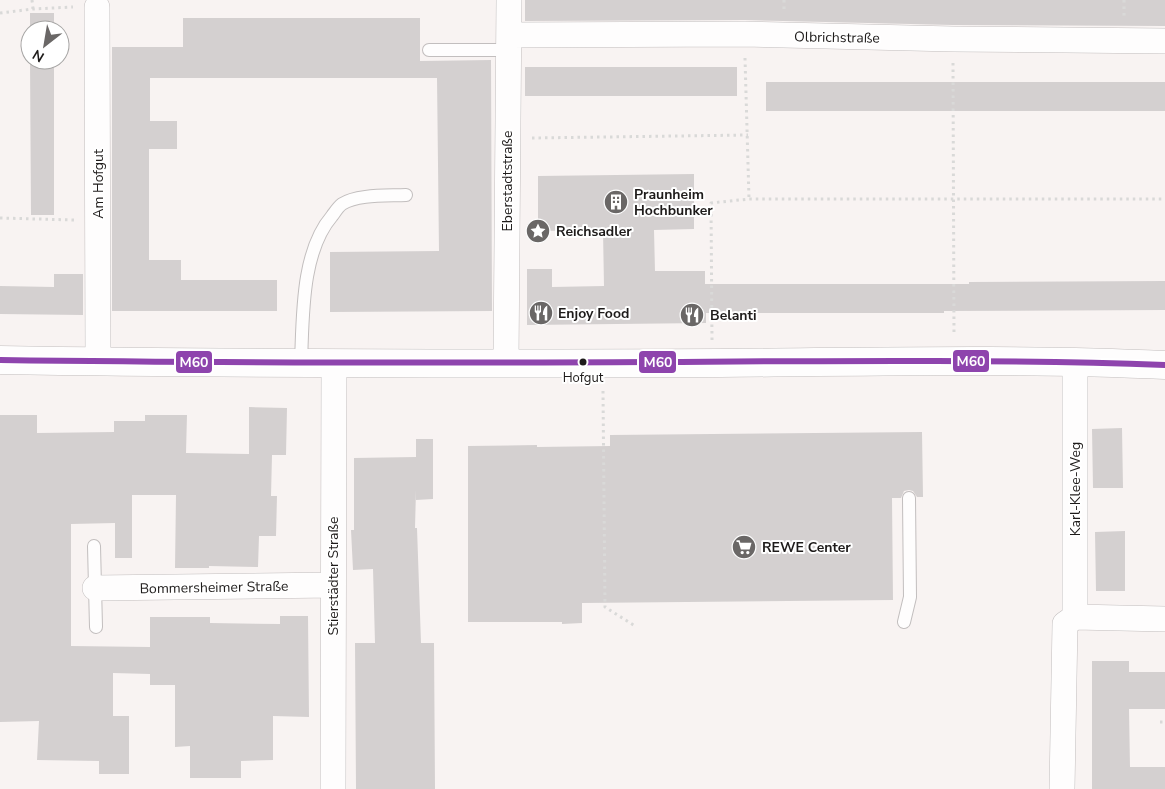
<svg xmlns="http://www.w3.org/2000/svg" width="1165" height="789" viewBox="0 0 1165 789" font-family="'Nunito Sans',sans-serif">
	<rect width="100%" height="100%" fill="#f8f3f2"/>
	<path fill="#d4d0d0" d="M525 0H1165V26L953 25 745 20 525 21Z
		M30 13H54V30H30Z
		M183 18H420V61L491 60 492 311 330 312V252L439 251 437 78H150V121H177V149H149V260H181V280H277V311H112V47H183Z
		M30 60H54V215H31Z
		M525 67H737V96H525Z
		M766 82H1165V111H766Z
		M694 174V229L654 230 655 271H705V284H969V282L1165 281V310L944 311V313H706V323L527 325V269H552V287L604 286 603 230 538 231V176Z
		M54 274H83V315L0 314V286L54 287Z
		M249 407 287 408 286 455H272L271 496H277L276 536H259L258 567 209 566V568H175L176 495H132V558H115V523L71 524V646L150 647V617H210V623L280 624V616H308L309 717 273 716V760L241 761V778H190V746L175 747V685H150V674L113 673V716H129V774H99V761L37 760 39 721 0 722V415H37V433L114 432V421H145V415H187L186 453 249 454Z
		M1122 428 1123 488H1093L1092 429Z
		M922 432 923 497H917L913 491 909 490 904 491 901 498H892L893 600 582 603V623L562 624V622H468V446L537 445V447L610 446V435Z
		M416 439H433V499L416 500V490L415 528H417L421 643H434L435 789H356L355 643H375L373 569 353 570 351 530H354V458L416 457Z
		M1125 531V591H1096L1095 532Z
		M1092 661H1129V672H1165V709H1129L1130 767H1165V789H1092Z"/>
	<g fill="none" stroke-linecap="round" stroke-linejoin="round">
		<g stroke="#c2bebe" stroke-width="14">
			<path id="service" d="M429 50H509
				M301 362C303 317 301 252 332 216 335 212 338 207 342 204 357 194 388 196 406 195
				M94 546 96 627
				M904 622 910 597 909 498"/>
		</g>
		<g stroke="#c2bebe" stroke-width="26">
			<path id="minor" d="M97 7 98 362
				M509 35 745 34 953 39 1165 41
				M506 362 509 0
				M1075 362V617L1165 619
				M95 588 333 585
				M333 789 334 363
				M1062 789 1065 624 1075 617"/>
		</g>
		<g stroke="#c2bebe" stroke-width="29">
			<path id="secondary" d="M0 360C240 364 480 364 720 363 868 362 1017 358 1165 365"/>
		</g>
		<path stroke="#d9d9d8" stroke-width="3" stroke-dasharray="2.5 4" stroke-linecap="butt" d="M32 0 33 9
			M784 0V12
			M1124 0V17
			M0 13 33 9 73 7
			M745 58 749 199
			M953 63 954 336
			M532 138 748 135
			M0 218 74 220
			M712 340 711 203 749 199H1165
			M603 391 605 607 635 626
			M1160 722H1165"/>
		<use href="#service" stroke="#fefdfd" stroke-width="12"/>
		<use href="#minor" stroke="#fefdfd" stroke-width="25"/>
		<use href="#secondary" stroke="#fefdfd" stroke-width="28"/>
		<g stroke="#fff" stroke-width="10">
			<path id="bus-1" d="M0 360C217 363 433 363 650 362 822 361 993 359 1165 365"/>
		</g>
		<use href="#bus-1" stroke="#8e44ad" stroke-width="6"/>
	</g>
	<defs>
		<g id="building-disc" transform="scale(1.25)"><circle r="9.5" fill="#6a6766" stroke="#fff"/><path d="M-4-6H4V6H1V3H-1V6H-4ZM-2.5-4.3h1.7v1.8h-1.7ZM.8-4.3h1.7v1.8H.8ZM-2.5-1h1.7V.8h-1.7ZM.8-1h1.7V.8H.8Z" fill="#fff"/></g>
		<g id="sight-disc" transform="scale(1.25)"><circle r="9.5" fill="#6a6766" stroke="#fff"/><path d="M0-6L1.8-2.2L6-1.7L2.9 1.2L3.7 5.4L0 3.3L-3.7 5.4L-2.9 1.2L-6-1.7L-1.8-2.2Z" fill="#fff"/></g>
		<g id="restaurant-disc" transform="scale(1.25)"><circle r="9.5" fill="#6a6766" stroke="#fff"/><path d="M-5-6h1v4h1v-4h1v4h1v-4h1v5L-1.5 .5V6h-2V.5L-5-1ZM5-6V6H3V1.5H1.5Q1.5-4 5-6Z" fill="#fff"/></g>
		<g id="supermarket-disc" transform="scale(1.25)"><circle r="9.5" fill="#6a6766" stroke="#fff"/><path d="M-6-5.5h2.5l.6 2H6L4.5 2H-2.5L-4.4-4H-6ZM-1.5 3.2a1.3 1.3 0 1 0 .1 0ZM3 3.2a1.3 1.3 0 1 0 .1 0Z" fill="#fff"/></g>
	</defs>
	<g fill-rule="evenodd">
		<use href="#building-disc" x="616" y="202"/>
		<use href="#sight-disc" x="538" y="231"/>
		<use href="#restaurant-disc" x="541" y="313"/>
		<use href="#restaurant-disc" x="692" y="315"/>
		<use href="#supermarket-disc" x="744" y="547"/>
	</g>
	<circle fill="#1e1b1a" stroke="#fff" stroke-width="2" cx="583" cy="362" r="4.5"/>
	<g text-anchor="middle" stroke-width="4" stroke-linejoin="round" paint-order="stroke">
		<g font-size="13" fill="#1e1b1a" stroke="#fff">
			<text x="583" y="382">Hofgut</text>
		</g>
		<g font-size="14" fill="#1e1b1a" stroke="#fff">
			<text transform="translate(837 37) rotate(1)" y="5">Olbrichstraße</text>
			<text transform="translate(507 181) rotate(-90)" y="5">Eberstadtstraße</text>
			<text transform="translate(98 184) rotate(-90)" y="5">Am Hofgut</text>
			<text transform="translate(1075 489) rotate(-90)" y="5">Karl-Klee-Weg</text>
			<text transform="translate(333 576) rotate(-90)" y="5">Stierstädter Straße</text>
			<text transform="translate(214 587) rotate(-1)" y="5">Bommersheimer Straße</text>
		</g>
		<g font-size="14" font-weight="bold" fill="#1e1b1a" stroke="#fff" text-anchor="start">
			<text x="634" y="199">Praunheim<tspan x="634" dy="16">Hochbunker</tspan></text>
			<text x="556" y="236">Reichsadler</text>
			<text x="558" y="318">Enjoy Food</text>
			<text x="710" y="320">Belanti</text>
			<text x="762" y="552">REWE Center</text>
		</g>
	</g>
	<g stroke="#fff" stroke-width="2">
		<rect x="952" y="349" width="38" height="24" rx="5" fill="#8e44ad"/>
		<rect x="175" y="350" width="38" height="24" rx="5" fill="#8e44ad"/>
		<rect x="638" y="350" width="39" height="24" rx="5" fill="#8e44ad"/>
	</g>
	<g font-size="14" text-anchor="middle" font-weight="bold" fill="#fff">
		<text x="971" y="366">M60</text>
		<text x="194" y="367">M60</text>
		<text x="658" y="367">M60</text>
	</g>
	<g transform="translate(45 45) rotate(211)"><circle r="24" fill="#ffffff" stroke="#a5a4a3"/>
	<path d="M0-4L9 19L0 12L-9 19Z" fill="#6a6766"/>
	<text y="-8" font-size="14" font-weight="bold" text-anchor="middle" fill="#1e1b1a">N</text>
	</g>
</svg>
